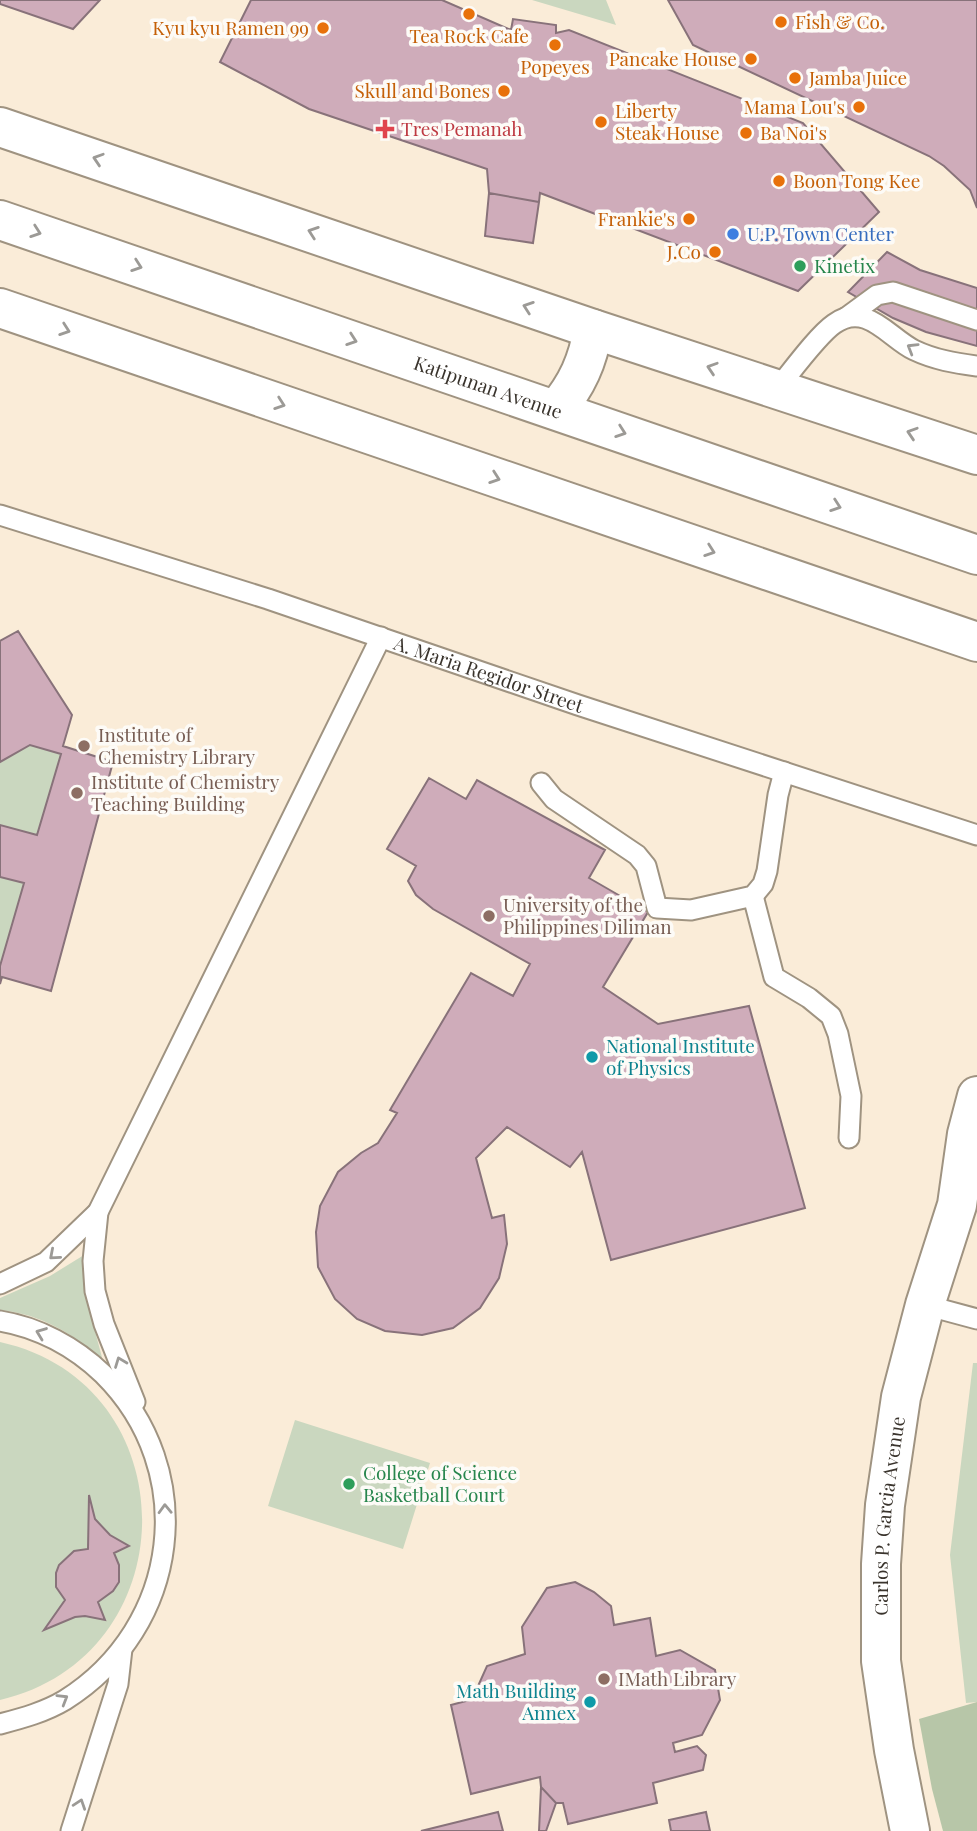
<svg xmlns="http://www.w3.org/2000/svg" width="977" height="1831" viewBox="0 0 977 1831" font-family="'Playfair Display',serif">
	<rect width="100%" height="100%" fill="#faecd8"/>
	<path fill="#cad7bf" d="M532 0H606L616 25Z
		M30 745 61 754 37 835 0 825V762Z
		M0 877 24 883 0 966Z
		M84 1255 85 1294 103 1361C74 1334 41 1314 0 1310V1298L50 1276Z
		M0 1342C190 1384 189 1656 0 1700Z
		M973 1363H977V1702L966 1703 950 1555Z
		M295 1420 430 1463 403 1549 268 1506Z"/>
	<path fill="#b7c6a8" d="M977 1702V1831H943L932 1789 919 1719Z"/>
	<path fill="#cfacba" stroke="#88727a" stroke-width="2" d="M0 0H100L73 29 0 4Z
		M251 0H442L511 30 513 19 556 25V33L569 30 803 123 879 212 798 291 540 193 539 202 489 193 487 169 309 109 220 62Z
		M668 0H977V208L970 190 944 166 929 156 693 45Z
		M489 193 539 202 533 243 485 236Z
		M887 252 920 270 977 288V346L926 332 893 318 848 292Z
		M18 631 72 715 63 746 113 762 51 991 2 977 0 984V966L24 883 0 877V825L37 835 61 754 30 745 0 762V641Z
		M429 778 466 799 477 780 605 850 589 878 648 912 603 987 658 1024 749 1006 805 1208 611 1260 582 1152 570 1167 507 1127 476 1158 492 1218 504 1215 507 1244 499 1278 480 1308 453 1328 422 1335 385 1331 357 1319 335 1299 318 1267 316 1232 320 1206 338 1172 361 1153 378 1143 397 1113 390 1110 471 973 513 996 530 964 433 909 416 895 408 881 416 866 387 849Z
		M89 1495 95 1519 110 1535 129 1546 114 1553 119 1565V1582L113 1591 98 1602 105 1620 85 1616 75 1617 44 1630 65 1600 56 1587V1573L59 1565 74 1551 88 1549Z
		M575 1582 594 1592 611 1606 614 1625 650 1618 656 1656 680 1650 715 1670 720 1700 702 1735 673 1743 675 1752 697 1746 706 1755 703 1770 653 1783 657 1803 568 1824 563 1803H556L541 1787 540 1777 471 1794 451 1705 481 1697 478 1686 487 1666 525 1654 522 1627 547 1588Z
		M541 1787 556 1803 546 1831H539Z
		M498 1812 503 1831H421Z
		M706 1812 710 1831H671L669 1820Z"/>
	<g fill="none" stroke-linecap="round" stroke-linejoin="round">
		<g stroke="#9f9381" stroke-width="23">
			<g id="service">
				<path d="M847 317 877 295 893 292 977 320"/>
				<path d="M777 389C791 372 818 335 834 324 866 301 889 338 914 350 935 360 955 363 977 366"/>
				<path id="s1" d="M0 515 268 599 578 705 977 835"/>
				<path d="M541 783 554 799 637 855 646 866 657 908 691 910 753 896 763 884 767 871 778 795 784 772"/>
				<path d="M753 896 774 977 809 998 831 1016 838 1034 851 1096 849 1138"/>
				<path d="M98 1212 93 1261 95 1291 104 1324 135 1402"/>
				<path d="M0 1284 46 1262 98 1212 381 637"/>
				<path d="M925 1305 977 1319"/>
				<path d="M0 1321C38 1327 75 1347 103 1374 200 1470 181 1627 65 1700 45 1712 23 1718 0 1724"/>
				<path d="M71 1831 118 1684 122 1649"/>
			</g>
		</g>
		<g stroke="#9f9381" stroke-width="42">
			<path id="tertiary" d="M0 308 977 642"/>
		</g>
		<g stroke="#9f9381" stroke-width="42">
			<g id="secondary">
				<path id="s2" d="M910 1831 894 1750 881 1661V1564L885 1505 901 1397 925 1305 957 1205 967 1134 977 1096"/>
			</g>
		</g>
		<g stroke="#9f9381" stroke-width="42">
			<g id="primary">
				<path d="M0 127 593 329 977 455"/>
				<path id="s3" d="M0 220 977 555"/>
				<path d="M556 410C577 385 588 361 593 329"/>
			</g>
		</g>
		<use href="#service" stroke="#fff" stroke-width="19"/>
		<use href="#tertiary" stroke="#fff" stroke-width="38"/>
		<use href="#secondary" stroke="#fff" stroke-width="38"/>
		<use href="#primary" stroke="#fff" stroke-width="38"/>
	</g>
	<defs><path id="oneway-chevron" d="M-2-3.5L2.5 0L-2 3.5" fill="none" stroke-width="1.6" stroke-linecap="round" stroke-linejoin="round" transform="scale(1.75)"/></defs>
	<g stroke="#9c9a96">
		<use href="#oneway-chevron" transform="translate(98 159) rotate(-162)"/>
		<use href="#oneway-chevron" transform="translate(36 232) rotate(19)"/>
		<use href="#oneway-chevron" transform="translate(313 232) rotate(-161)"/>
		<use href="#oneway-chevron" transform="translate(137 266) rotate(19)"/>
		<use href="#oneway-chevron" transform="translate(528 307) rotate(-161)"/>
		<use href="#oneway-chevron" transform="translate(65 330) rotate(19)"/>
		<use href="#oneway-chevron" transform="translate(352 340) rotate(19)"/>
		<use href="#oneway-chevron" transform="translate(912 348) rotate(-149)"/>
		<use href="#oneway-chevron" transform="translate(712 368) rotate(-162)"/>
		<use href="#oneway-chevron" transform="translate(280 404) rotate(19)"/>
		<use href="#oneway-chevron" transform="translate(621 432) rotate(19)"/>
		<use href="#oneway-chevron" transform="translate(912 433) rotate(-162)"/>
		<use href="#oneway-chevron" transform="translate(495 478) rotate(19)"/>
		<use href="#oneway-chevron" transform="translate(836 506) rotate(19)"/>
		<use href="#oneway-chevron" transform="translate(710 551) rotate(19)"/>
		<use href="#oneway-chevron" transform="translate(54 1255) rotate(139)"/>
		<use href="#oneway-chevron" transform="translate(41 1333) rotate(-159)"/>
		<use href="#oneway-chevron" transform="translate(120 1362) rotate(-111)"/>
		<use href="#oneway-chevron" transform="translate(165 1509) rotate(-92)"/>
		<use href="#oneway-chevron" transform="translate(63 1699) rotate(-31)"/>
		<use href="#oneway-chevron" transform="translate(80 1804) rotate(-71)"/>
	</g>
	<g fill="#e8710a" stroke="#fdfbf7" stroke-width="2.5">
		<circle cx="469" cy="14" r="7"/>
		<circle cx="781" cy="22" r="7"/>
		<circle cx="323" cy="28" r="7"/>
		<circle cx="555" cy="45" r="7"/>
		<circle cx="751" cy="59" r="7"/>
		<circle cx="795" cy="78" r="7"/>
		<circle cx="504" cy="91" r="7"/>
		<circle cx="859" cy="107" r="7"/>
		<circle cx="601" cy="122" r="7"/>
		<circle cx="746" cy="133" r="7"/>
		<circle cx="779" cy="181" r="7"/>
		<circle cx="689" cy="219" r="7"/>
		<circle cx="715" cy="252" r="7"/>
	</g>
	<path fill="#e0444e" stroke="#fdfbf7" stroke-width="2.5" d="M381.5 118.5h7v7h7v7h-7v7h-7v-7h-7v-7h7z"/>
	<circle fill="#3f7fe0" stroke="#fdfbf7" stroke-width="2.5" cx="733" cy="234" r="7"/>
	<g fill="#2e9e5b" stroke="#fdfbf7" stroke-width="2.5">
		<circle cx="800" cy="266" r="7"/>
		<circle cx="349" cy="1484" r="7"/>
	</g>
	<g fill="#8d6e63" stroke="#fdfbf7" stroke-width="2.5">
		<circle cx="84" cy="746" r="7"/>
		<circle cx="77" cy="793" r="7"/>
		<circle cx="489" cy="916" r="7"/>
		<circle cx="604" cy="1679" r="7"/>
	</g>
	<g fill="#0f9aa8" stroke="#fdfbf7" stroke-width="2.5">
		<circle cx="592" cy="1057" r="7"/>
		<circle cx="590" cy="1702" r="7"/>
	</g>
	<g text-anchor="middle" stroke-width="7" stroke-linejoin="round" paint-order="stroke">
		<g font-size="19" fill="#c56008" stroke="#fdfbf7" text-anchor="end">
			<text x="795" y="29" text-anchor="start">Fish &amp; Co.</text>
			<text x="309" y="35">Kyu kyu Ramen 99</text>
			<text x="469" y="43" text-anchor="middle">Tea Rock Cafe</text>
			<text x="737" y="66">Pancake House</text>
			<text x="555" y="74" text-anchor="middle">Popeyes</text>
			<text x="809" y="85" text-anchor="start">Jamba Juice</text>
			<text x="490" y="98">Skull and Bones</text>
			<text x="845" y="114">Mama Lou's</text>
			<text x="615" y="118" text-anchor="start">Liberty<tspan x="615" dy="22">Steak House</tspan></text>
			<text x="760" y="140" text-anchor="start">Ba Noi's</text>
			<text x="793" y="188" text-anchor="start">Boon Tong Kee</text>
			<text x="675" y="226">Frankie's</text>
			<text x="701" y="259">J.Co</text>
		</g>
		<g font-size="19" fill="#be3a42" stroke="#fdfbf7" text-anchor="start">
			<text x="401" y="136">Tres Pemanah</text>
		</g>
		<g font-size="19" fill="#366cbe" stroke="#fdfbf7" text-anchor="start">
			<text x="747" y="241">U.P. Town Center</text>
		</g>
		<g font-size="19" fill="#27864d" stroke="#fdfbf7" text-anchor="start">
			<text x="814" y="273">Kinetix</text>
			<text x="363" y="1480">College of Science<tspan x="363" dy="22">Basketball Court</tspan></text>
		</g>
		<g font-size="19" fill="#3a342d" stroke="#fdfbf7">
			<text dy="7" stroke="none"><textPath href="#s3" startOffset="516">Katipunan Avenue</textPath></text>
			<text dy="7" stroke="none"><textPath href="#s1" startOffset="514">A. Maria Regidor Street</textPath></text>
			<text dy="7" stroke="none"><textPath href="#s2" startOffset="318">Carlos P. Garcia Avenue</textPath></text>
		</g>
		<g font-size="19" fill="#785e54" stroke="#fdfbf7" text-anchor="start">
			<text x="98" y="742">Institute of<tspan x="98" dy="22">Chemistry Library</tspan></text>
			<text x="91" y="789">Institute of Chemistry<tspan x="91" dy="22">Teaching Building</tspan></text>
			<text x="503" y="912">University of the<tspan x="503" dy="22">Philippines Diliman</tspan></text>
			<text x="618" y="1686">IMath Library</text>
		</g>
		<g font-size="19" fill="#0d838f" stroke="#fdfbf7" text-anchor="start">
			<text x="606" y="1053">National Institute<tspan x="606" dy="22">of Physics</tspan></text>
			<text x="576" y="1698" text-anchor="end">Math Building<tspan x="576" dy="22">Annex</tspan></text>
		</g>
	</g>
</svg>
